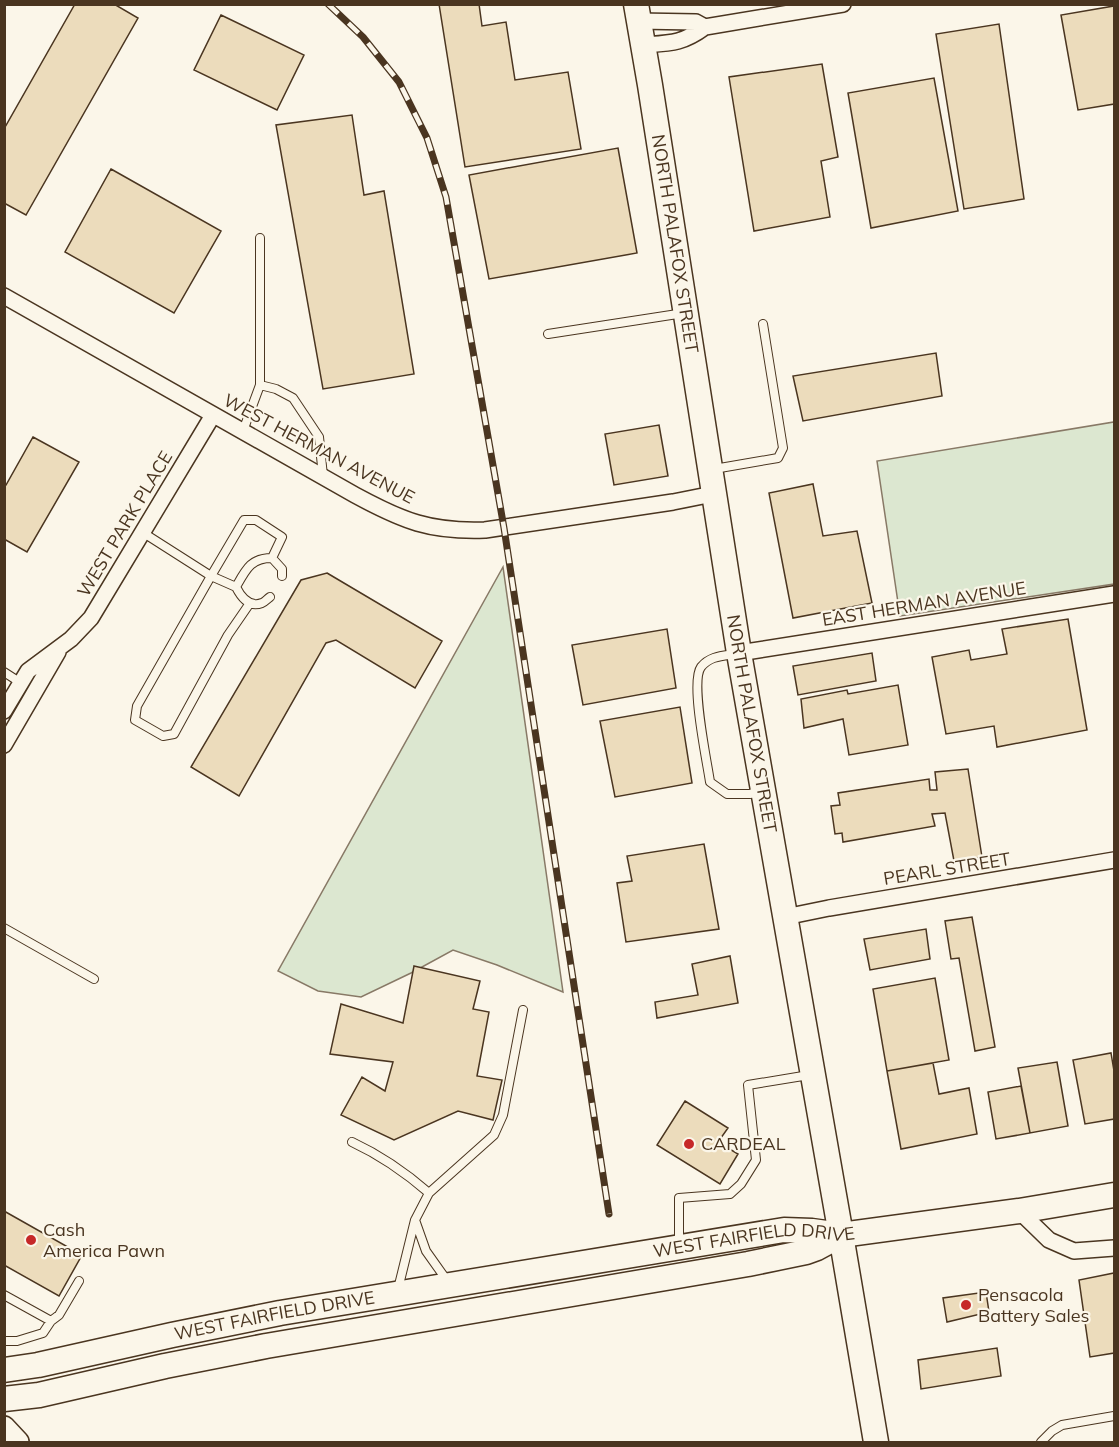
<svg xmlns="http://www.w3.org/2000/svg" width="1119" height="1447" viewBox="0 0 1119 1447" font-family="Mulish,sans-serif">
	<rect width="100%" height="100%" fill="#fbf6e9"/>
	<path fill="#dce7d0" stroke="#887966" stroke-width="1.5" d="M1114 422V584L900 616 877 461Z
		M503 567 563 992 497 965 453 950 411 973 361 997 318 991 278 971Z"/>
	<path fill="#ecdcbc" stroke="#4a3520" stroke-width="1.5" d="M75 4H114L138 18 26 215 4 203V129Z
		M439 4H479L482 26 506 22 515 80 568 72 581 149 465 167Z
		M1114 6V104L1078 110 1061 15Z
		M221 15 304 55 277 110 194 70Z
		M999 24 1024 199 964 209 936 34Z
		M822 64 838 157 821 161 830 217 754 231 729 77Z
		M934 78 958 211 871 228 848 93Z
		M352 115 364 195 384 191 414 374 323 389 276 125Z
		M618 148 637 253 489 279 469 175Z
		M111 169 221 231 174 313 65 252Z
		M936 353 942 396 803 421 793 376Z
		M659 425 668 476 614 485 605 434Z
		M33 437 79 462 27 552 4 539V485H6Z
		M813 484 823 536 857 531 872 603 793 618 769 493Z
		M327 573 442 641 415 688 336 640 326 643 239 796 191 767 301 580Z
		M1068 619 1087 730 997 747 994 726 946 734 932 657 969 650 971 660 1007 654 1002 629Z
		M667 629 676 688 583 705 572 645Z
		M872 653 876 681 798 695 793 666Z
		M898 685 908 745 849 755 843 719 804 728 801 699 847 690 848 694Z
		M680 707 692 783 615 797 600 721Z
		M968 769 982 857 954 861 945 813 932 814 935 826 843 842 842 833 835 834 831 806 840 805 838 793 929 779 930 790H937L935 772Z
		M704 844 719 929 626 942 617 883 632 881 627 856Z
		M972 917 995 1047 975 1051 959 958 951 959 945 921Z
		M926 929 930 959 870 970 864 939Z
		M730 956 738 1003 657 1018 655 1002 698 995 692 964Z
		M414 966 480 981 473 1009 489 1012 477 1076 502 1080 493 1120 458 1111 394 1140 341 1115 362 1077 385 1091 393 1062 330 1054 341 1004 403 1023Z
		M935 978 949 1060 887 1071 873 989Z
		M1111 1053 1114 1071V1119L1085 1124 1073 1060Z
		M1057 1062 1068 1126 1030 1133 1018 1068Z
		M933 1063 939 1094 969 1088 977 1134 901 1149 887 1071Z
		M1021 1086 1030 1133 996 1139 988 1092Z
		M685 1101 728 1128 718 1142 738 1154 720 1184 657 1145Z
		M4 1211 82 1255 59 1296 4 1265Z
		M1114 1273V1353L1090 1357 1079 1280Z
		M986 1292 989 1312 947 1322 943 1298Z
		M997 1348 1001 1376 921 1389 918 1360Z"/>
	<g fill="none" stroke-linecap="round" stroke-linejoin="round">
		<g stroke="#4a3520" stroke-width="10">
			<path id="service" d="M548 334 684 313
				M260 385V238
				M243 431 260 385 276 389 293 398 319 437 323 476
				M714 469 778 458 783 448 763 324
				M142 532 211 576 137 706 135 720 163 736 174 734 228 635 250 603
				M272 558 282 569V576
				M236 587C246 569 251 558 272 558
				M270 597C267 599 265 602 262 603 249 608 241 597 236 587L211 576 244 520H256L282 537 272 558
				M735 654C722 656 710 656 701 667 690 682 707 761 710 782L727 794H750L762 791
				M4 672 21 683
				M4 928 94 979
				M352 1142C380 1155 406 1173 429 1193
				M415 1220 429 1193 494 1135 503 1115 523 1010
				M679 1246V1198L730 1194 741 1184 756 1160 748 1085 809 1075
				M398 1289 415 1220 426 1251 448 1282
				M4 1295 51 1321 43 1333 17 1341H4
				M51 1321 59 1315 79 1281
				M1041 1442 1052 1431 1062 1425 1114 1416"/>
		</g>
		<g stroke="#4a3520" stroke-width="18">
			<path id="minor" d="M638 21 696 22 705 27
				M642 45C670 43 682 44 705 27L843 4
				M4 296 355 495C403 521 430 532 485 530L673 502 713 494
				M739 653 1114 594
				M4 711 28 671 71 639 91 618 213 415
				M4 745 58 652
				M785 917 829 908 1114 860
				M1019 1211 1049 1240 1074 1251 1114 1248"/>
		</g>
		<g stroke="#4a3520" stroke-width="24">
			<path id="secondary" d="M4 1427 18 1442"/>
		</g>
		<g stroke="#4a3520" stroke-width="27">
			<g id="primary">
				<path id="s1" d="M636 4 650 85 739 653 841 1235 876 1442"/>
				<path id="s2" d="M4 1370 38 1365 172 1335 280 1313 784 1230 812 1231 841 1235 1019 1211 1114 1195"/>
				<path d="M4 1399 39 1395 165 1366 266 1346 748 1264 806 1252 817 1248 841 1235"/>
			</g>
		</g>
		<use href="#service" stroke="#fbf6e9" stroke-width="8"/>
		<use href="#minor" stroke="#fbf6e9" stroke-width="15"/>
		<use href="#secondary" stroke="#fbf6e9" stroke-width="21"/>
		<use href="#primary" stroke="#fbf6e9" stroke-width="24"/>
		<g stroke="#4a3520" stroke-width="7">
			<path id="rail" d="M328 4 363 37 399 82 427 138 446 197 504 528 609 1214"/>
		</g>
		<use href="#rail" stroke="#fbf6e9" stroke-width="4.5" stroke-dasharray="14" stroke-linecap="butt"/>
	</g>
	<g fill="#c62828" stroke="#fbf6e9" stroke-width="2">
		<circle cx="689" cy="1144" r="6"/>
		<circle cx="31" cy="1240" r="6"/>
		<circle cx="966" cy="1305" r="6"/>
	</g>
	<g text-anchor="middle" stroke-width="4.5" stroke-linejoin="round" paint-order="stroke">
		<g font-size="18" fill="#4a3520" stroke="#fbf6e9">
			<text dy="6" stroke="none"><textPath href="#s1" startOffset="243">NORTH PALAFOX STREET</textPath></text>
			<text transform="translate(319 449) rotate(28)" y="6">WEST HERMAN AVENUE</text>
			<text transform="translate(125 524) rotate(-59)" y="6">WEST PARK PLACE</text>
			<text transform="translate(924 604) rotate(-9)" y="6">EAST HERMAN AVENUE</text>
			<text dy="6" stroke="none"><textPath href="#s1" startOffset="729">NORTH PALAFOX STREET</textPath></text>
			<text transform="translate(947 869) rotate(-9)" y="6">PEARL STREET</text>
			<text dy="6" stroke="none"><textPath href="#s2" startOffset="762">WEST FAIRFIELD DRIVE</textPath></text>
			<text dy="6" stroke="none"><textPath href="#s2" startOffset="276">WEST FAIRFIELD DRIVE</textPath></text>
		</g>
		<g font-size="18" fill="#4a3520" stroke="#fbf6e9" text-anchor="start">
			<text x="701" y="1150">CARDEAL</text>
			<text x="43" y="1236">Cash<tspan x="43" dy="21">America Pawn</tspan></text>
			<text x="978" y="1301">Pensacola<tspan x="978" dy="21">Battery Sales</tspan></text>
		</g>
	</g>
	<rect width="1119" height="1447" fill="none" stroke="#4a3520" stroke-width="12"/>
</svg>
